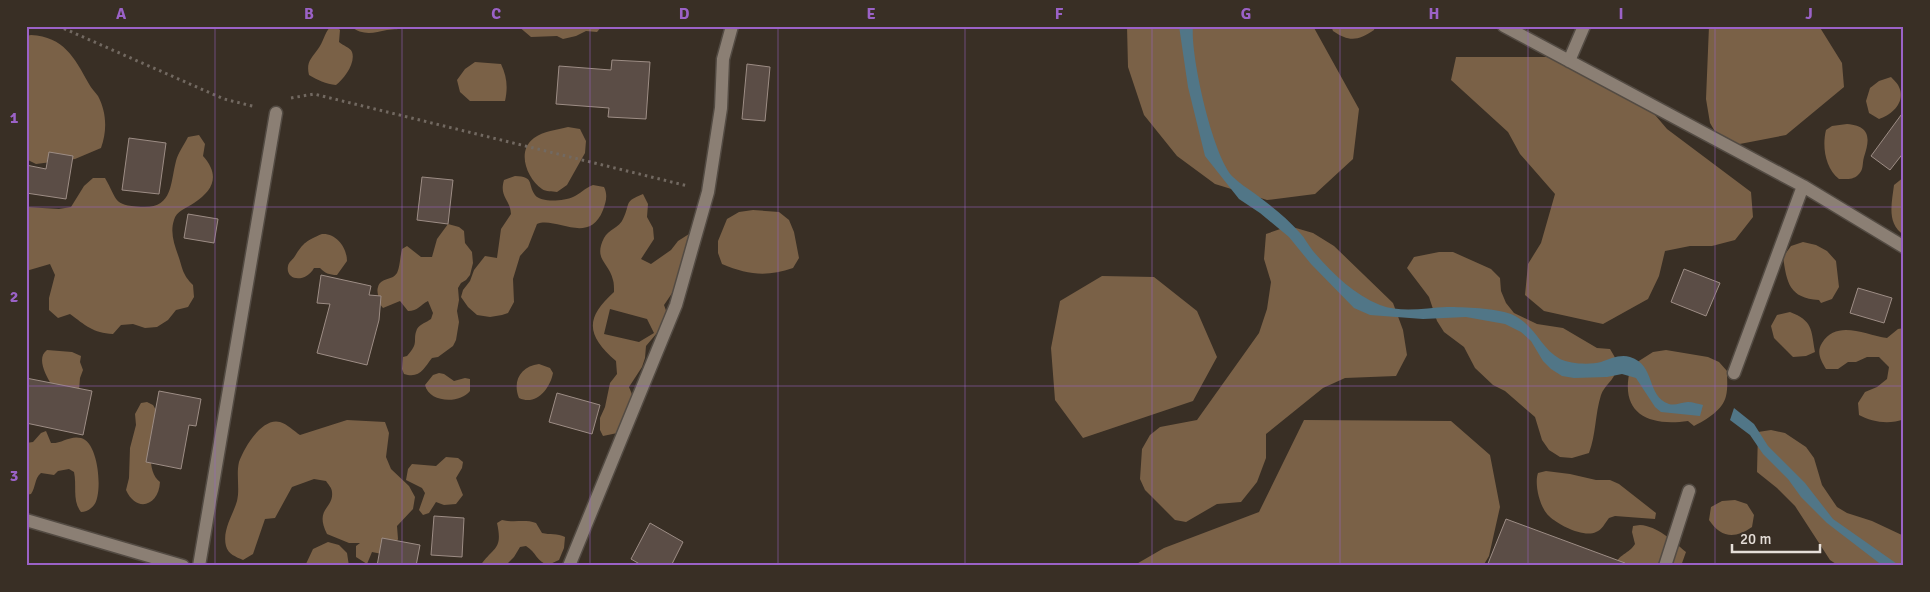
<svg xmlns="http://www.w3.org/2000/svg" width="1930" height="592" viewBox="0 0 1930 592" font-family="Signika,sans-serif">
	<rect width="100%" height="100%" fill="#392f25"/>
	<path fill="#7a6147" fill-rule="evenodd" d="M336 26 340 30 339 42C343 46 350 47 352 52 356 63 344 79 336 85 326 84 317 80 309 75 306 62 311 59 318 49 323 43 324 34 330 27Z
		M350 26H406C399 30 395 29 387 30 373 33 363 36 350 26Z
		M518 26H602L597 32 586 31 576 36 563 39 557 36 531 37Z
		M1127 26H1313L1359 109 1353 159 1315 194 1267 200 1215 184 1177 156 1144 115 1128 67Z
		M1331 26H1375L1374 30C1358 41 1349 42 1333 31Z
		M1709 26H1819L1842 63 1844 87 1786 135 1724 147 1710 123 1706 99Z
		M31 35C64 37 74 57 89 84 91 88 95 92 98 96 107 113 107 131 101 148L75 159 36 164 26 159V36Z
		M1456 57H1565L1650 109 1667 129 1751 192 1753 217 1735 240 1712 246H1690L1665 251 1659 276 1648 299 1603 324 1544 311 1525 295 1528 264 1541 243 1555 194 1520 154 1508 132 1451 80Z
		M475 62 501 64C507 77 508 87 505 101H470L460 92 457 80 465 69Z
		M1891 77C1894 80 1898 84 1899 87 1906 102 1892 115 1879 119L1869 113 1866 101 1870 88 1879 81Z
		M1847 124C1871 126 1870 139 1864 157 1862 164 1864 170 1858 175 1853 180 1846 179 1839 179 1825 168 1822 146 1826 130L1832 126Z
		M568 127 580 129 586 141 585 153 567 185 557 192C552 191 546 192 542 189 527 179 516 151 534 138 543 131 557 130 568 127Z
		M199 135 205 144 203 156C220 175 214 190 194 203 187 208 176 211 174 220 170 232 174 244 178 255 183 269 182 274 193 285L194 297 188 307 176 310 168 320 157 327 145 328 133 324 121 325 113 334C93 333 85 325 70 314L58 318 49 310V298L55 275 50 264 26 271V207L59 209 71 207 84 186 93 178H105C118 200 112 205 141 207 173 209 170 184 176 161 178 153 184 145 188 137Z
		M515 176C535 177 527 183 535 195 541 203 564 201 573 197 580 194 585 188 593 185L604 187C608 195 606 202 603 210 589 246 556 216 537 224L528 247 520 256 513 279 514 302 508 313 502 315 490 317 477 315 468 307 461 297 463 290 470 281 474 270 485 256 497 258 501 229 511 214C510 199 499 197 504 180Z
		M1904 177V235C1886 224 1892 202 1894 185Z
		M643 194 648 204 647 217 653 228 654 239 641 259 651 264 671 250 678 241 689 234C693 261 679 284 664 305L668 316 662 327 646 346 645 358 642 367 629 387 638 409 627 431 603 436 600 430V418L605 407 610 383 617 374 616 361C586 335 585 318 614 292 614 288 614 283 613 280 609 262 593 260 604 238 608 230 620 227 623 219 631 203 623 202 643 194ZM610 309 647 319 654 333 639 342 604 334Z
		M753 210 779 212 789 220 794 232 799 258 793 268C767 277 748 275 722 264L718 253V241L727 219 739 212Z
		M448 224 459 227 464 231 465 243 472 252 473 263 470 275 466 280 461 283 458 288 459 300 457 311 459 322 456 340 453 346 438 357 432 358C424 368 420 379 404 374L402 369 403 357 407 356C420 342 412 341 417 329 420 324 427 322 431 319L433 313 428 301C420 305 418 311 408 311L400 301 383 308 379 303C380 297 376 293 378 287 381 277 392 281 397 273 400 267 400 257 402 249L407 246 421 257H432L437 239Z
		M1289 226 1313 233 1334 246 1393 303 1403 330 1407 355 1396 376 1345 378 1323 388 1266 434V458L1257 482 1241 502 1217 504 1186 522 1175 520 1145 490 1140 479 1142 449 1150 435 1160 427 1197 420 1259 333 1267 309 1271 282 1264 259 1266 234Z
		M322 234C336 233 347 247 347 261L337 275C329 275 325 273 320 268H314C306 283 285 281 288 266 289 261 293 260 295 256 303 243 307 240 322 234Z
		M1803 242 1816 245 1827 251 1836 261 1839 287 1832 299 1821 303 1819 300C1789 298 1787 283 1783 257L1791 246Z
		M1439 252H1453L1491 269 1500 278 1501 291 1506 303 1514 313 1537 324 1563 328 1597 348 1610 349C1614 356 1619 362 1616 371 1614 380 1604 386 1601 395 1595 414 1596 435 1589 453L1572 458 1560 457 1549 450 1542 440 1535 417 1505 391 1493 385 1475 368 1464 347 1444 332 1437 321 1429 297 1407 268 1414 257Z
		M1102 276 1154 277 1197 311 1217 357 1193 401 1083 438 1055 400 1051 348 1060 301Z
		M1790 312C1813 321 1811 329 1815 352L1806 356 1793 357 1774 338 1771 326 1777 315Z
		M1904 328V419C1889 425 1872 422 1859 415L1858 403 1865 392 1877 387 1887 379 1889 367 1879 357H1867L1856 362H1848L1838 369H1826C1821 361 1816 352 1822 343 1837 319 1865 335 1887 338L1898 329Z
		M47 350 72 352 81 356 80 362 83 370 80 378 79 390 51 384C46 375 36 358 47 350Z
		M1666 350 1708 357 1719 362 1727 371C1727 379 1728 388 1726 396 1723 410 1706 420 1694 426L1688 421C1646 427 1618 412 1631 366L1653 352Z
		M539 364 550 368 553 373C550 389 536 406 519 398 512 381 521 366 539 364Z
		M439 373 444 374 454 381 465 378 470 379V391C460 404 429 403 425 385L433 375Z
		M147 402 153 405 156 410C154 429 143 470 160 482 159 505 137 514 126 490L129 478 130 448 136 425 135 414 141 403Z
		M347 420 385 422 389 433 386 457 391 469 409 486 415 497 413 509 397 526 398 539 393 550 382 554 372 552 367 564 356 557V546L360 543H349L327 534C314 508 334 509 332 492 332 488 328 484 326 481L314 479 292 487 275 518 265 519 253 554 243 560C236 557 228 554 226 546 222 530 233 515 237 501 240 489 236 475 239 462 244 448 262 417 280 422 287 424 294 431 300 435Z
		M1304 420 1451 421 1490 455 1500 507 1489 556 1483 566H1133L1164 548 1259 512Z
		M1771 430 1785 433 1806 447 1814 458 1822 485 1837 507 1847 513 1872 521 1904 536V566H1839L1830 560 1795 506 1777 488 1757 472 1758 432Z
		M46 431 51 443C61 444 70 435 81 438 99 442 103 494 94 505 91 509 86 512 81 512 72 501 77 485 74 472L69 469 58 471 54 475 41 473C34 479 36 487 31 494L26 495V443L33 442 41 433Z
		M446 457 458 458 463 462 462 468 456 478 463 495 456 504 444 505 436 502 429 513 423 515 419 510 425 493 422 488 406 480 408 469 412 464 436 466Z
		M1546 471 1570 474 1596 480H1610L1619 484 1656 513 1655 519 1615 516 1609 518C1605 523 1602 530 1596 532 1584 538 1558 525 1549 516 1540 508 1534 484 1538 473Z
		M1735 500 1747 504 1754 515 1752 527C1735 539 1721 538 1709 520L1711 507 1722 501Z
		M502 520C514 523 525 519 536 523L542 533C550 535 557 533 565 537L564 548 559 560 548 565C537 562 536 552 526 546L520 547 514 557 505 566H480C494 546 503 550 497 523Z
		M1640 525C1657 526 1673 541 1686 552L1681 566H1615C1617 555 1630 553 1635 544L1632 532 1633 526Z
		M328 542 339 545 347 553 349 566H305L313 549Z"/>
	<path fill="#517687" d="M1179 26H1193C1190 55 1213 157 1233 177 1239 183 1247 188 1254 193 1270 205 1287 218 1300 233 1305 238 1308 245 1313 251 1332 273 1353 294 1380 305 1401 313 1425 308 1447 307 1464 307 1495 308 1511 314 1536 325 1540 348 1560 359 1570 364 1590 365 1601 362 1610 359 1620 354 1630 357 1656 365 1646 396 1669 404 1675 406 1682 402 1688 402 1693 402 1698 404 1703 405L1700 416 1661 412 1655 407 1636 378 1622 374 1607 377 1574 378 1562 376 1551 369 1543 361 1531 341 1521 332 1505 324 1466 317 1423 319 1383 316 1370 315 1354 308 1311 264 1289 237 1260 213 1239 199 1205 156 1188 87Z
		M1734 408 1754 424 1768 446 1805 483 1833 519 1900 566H1883L1827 523 1801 497 1788 479 1763 454 1750 435 1730 420Z"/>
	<path fill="#5b4d46" stroke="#9d8d85" d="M612 60 650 62 646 119 608 117 609 108 556 104 559 66 611 70Z
		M747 64 770 67 765 121 742 119Z
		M1904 111V152L1890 170 1871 156Z
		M129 138 166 143 159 194 122 190Z
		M49 152 73 156 66 199 26 193V165L46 169Z
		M422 177 453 180 448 224 417 220Z
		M188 214 218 219 214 243 184 238Z
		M1684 269 1720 283 1706 316 1671 302Z
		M321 275 371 286 369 295 381 296 379 320 367 365 317 353 330 304 317 303Z
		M1858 288 1892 298 1884 323 1850 313Z
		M26 378 92 391 83 435 26 423Z
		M159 391 201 399 196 426 189 425 181 469 146 462Z
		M557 393 600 405 592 434 549 422Z
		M434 516 464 518 462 557 431 555Z
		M1506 519 1625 563V566H1487Z
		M650 523 683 542 671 566H643L631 559Z
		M382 538 420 545 416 566H377Z"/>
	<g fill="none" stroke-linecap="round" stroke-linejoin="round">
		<g stroke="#534b43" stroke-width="15">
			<path id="street" d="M1504 26 1803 186 1904 247
				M1569 61 1584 26
				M1734 373 1803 186
				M26 520 183 566
				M199 566 276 113
				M569 566 676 305 708 192 721 108 723 59 732 26
				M1665 566 1689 491"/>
		</g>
		<path stroke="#726961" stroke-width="3" stroke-dasharray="2.5 4" stroke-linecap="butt" d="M58 26 224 99 256 107
			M291 98 314 94 688 186"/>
		<use href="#street" stroke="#8b7f74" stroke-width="12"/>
	</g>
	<path fill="none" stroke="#9b62c7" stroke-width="1" stroke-opacity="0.55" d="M215 26V566M402 26V566M590 26V566M778 26V566M965 26V566M1152 26V566M1340 26V566M1528 26V566M1715 26V566M26 207H1904M26 386H1904"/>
	<rect width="1930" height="592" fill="none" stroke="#392f25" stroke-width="55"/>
	<path d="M1732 544v8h88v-8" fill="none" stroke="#e6dfd9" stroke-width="2.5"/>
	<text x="1740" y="544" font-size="15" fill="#e6dfd9" stroke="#392f25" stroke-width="4" paint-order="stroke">20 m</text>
	<rect x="28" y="28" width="1874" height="536" fill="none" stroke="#9b62c7" stroke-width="2"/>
	<g font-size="16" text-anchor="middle" font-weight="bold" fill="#9b62c7">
		<text x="121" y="19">A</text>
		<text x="309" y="19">B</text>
		<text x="496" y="19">C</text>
		<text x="684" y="19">D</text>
		<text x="871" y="19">E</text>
		<text x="1059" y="19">F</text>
		<text x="1246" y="19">G</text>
		<text x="1434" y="19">H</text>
		<text x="1621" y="19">I</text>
		<text x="1809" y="19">J</text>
		<text x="14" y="123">1</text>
		<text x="14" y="302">2</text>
		<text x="14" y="481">3</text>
	</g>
</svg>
